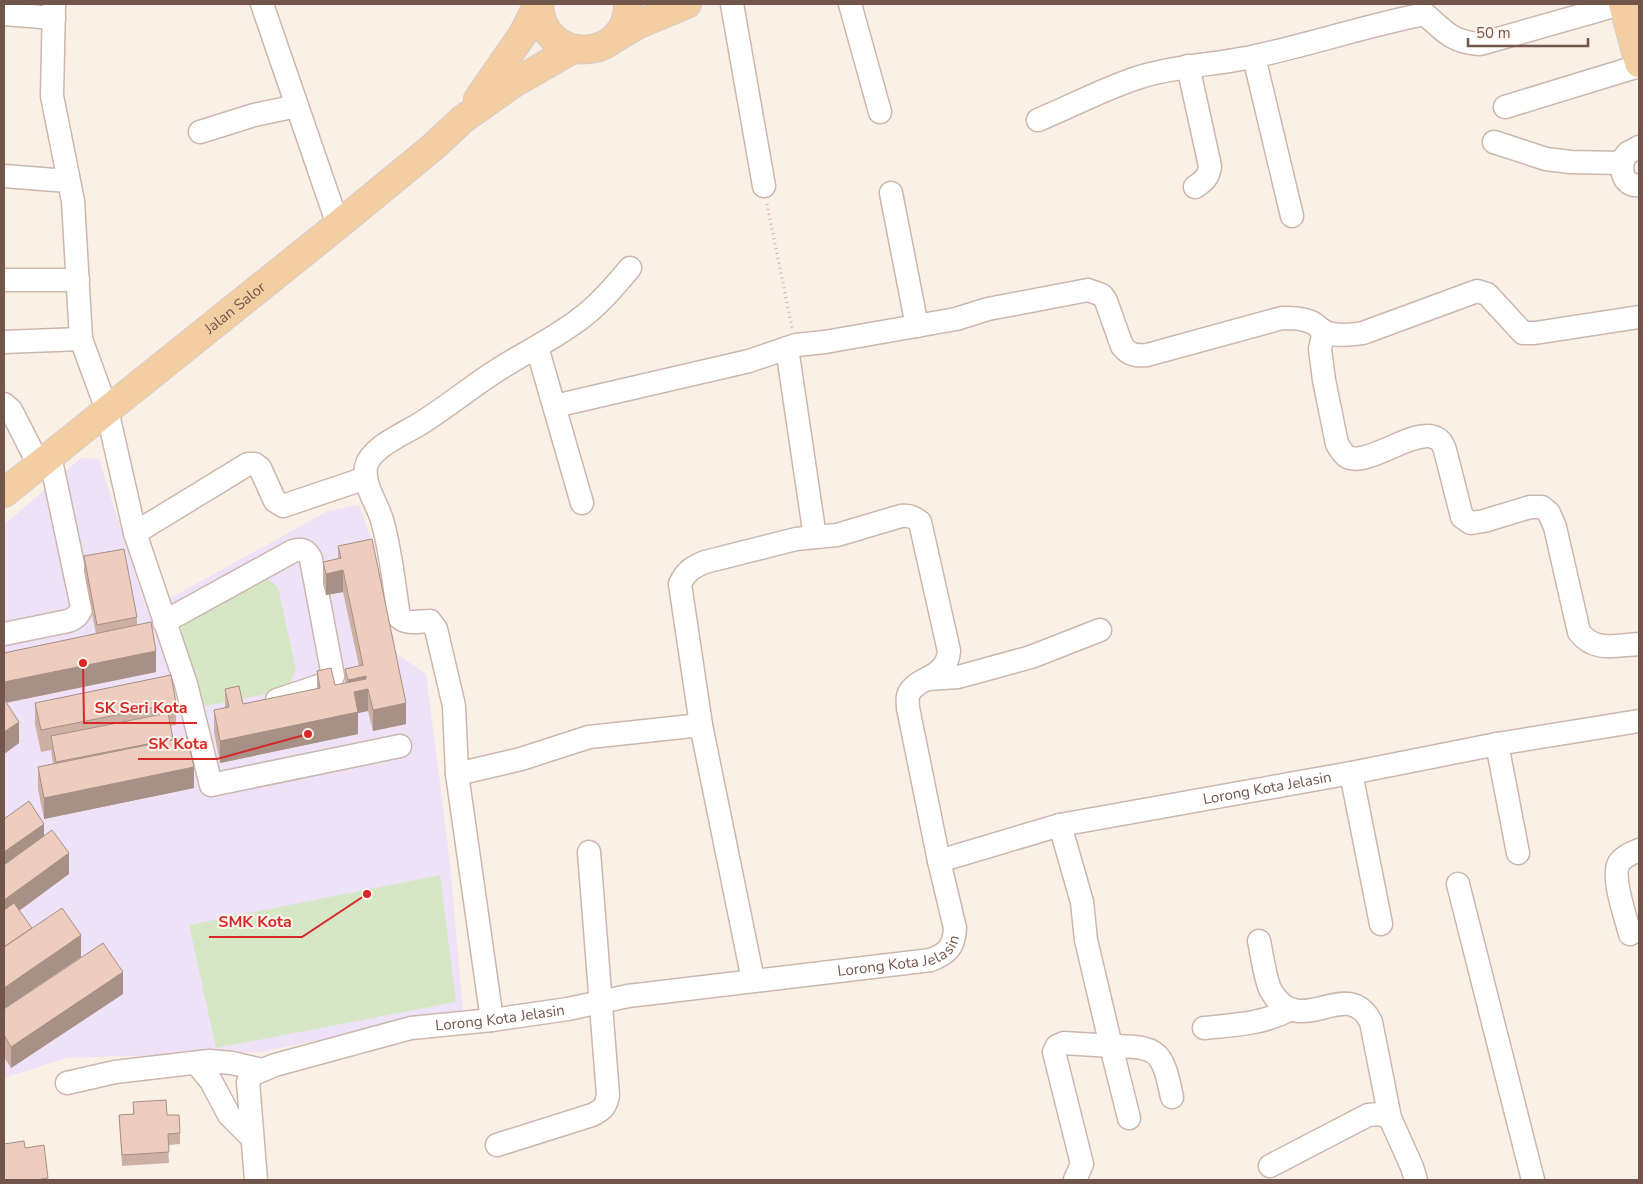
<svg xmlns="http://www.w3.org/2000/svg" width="1643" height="1184" viewBox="0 0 1643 1184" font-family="'Nunito Sans',sans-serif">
	<rect width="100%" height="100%" fill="#fbf0e6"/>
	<path fill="#ede2f7" d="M81 458 99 459 147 611 328 511 359 505 374 546 397 654 426 674 450 863 463 1011 260 1052 66 1058 4 1078V525Z"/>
	<path fill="#d6e7c5" d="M263 576 278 587 296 670 286 690 206 706 198 699 181 629 190 615Z
		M440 875 456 1002 216 1048 189 925Z"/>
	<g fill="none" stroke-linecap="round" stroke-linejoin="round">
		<g stroke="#cbb7ad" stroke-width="25">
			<g id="minor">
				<path d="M54 4 52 96 73 201 81 339 107 410 135 533 186 684 211 785 400 746"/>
				<path d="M262 4 338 225"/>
				<path d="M732 4 764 186"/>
				<path d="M850 4 880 112"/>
				<path d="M4 14 54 18"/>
				<path d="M1254 57 1292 216"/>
				<path d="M1188 66 1210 166C1209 177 1204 181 1195 187"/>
				<path d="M1505 107 1639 66"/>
				<path d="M1038 120C1072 106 1105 88 1140 77 1178 65 1217 65 1256 56 1312 44 1368 25 1425 14 1445 32 1452 42 1480 44L1621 4"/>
				<path d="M200 132 254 115 297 106"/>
				<path d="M1494 142 1546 159 1571 162 1622 163"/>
				<path d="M1639 147C1636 149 1631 151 1628 153 1617 163 1622 188 1639 185"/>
				<path d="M4 176 68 181"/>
				<path d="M891 193 917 326"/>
				<path d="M4 280H78"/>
				<path d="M1324 331 1320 349 1324 380 1337 444C1341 450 1344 456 1350 458 1372 464 1416 427 1436 438 1441 440 1443 445 1445 450L1462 517 1471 523 1484 521 1530 507H1542L1549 513 1555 527 1579 632C1595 653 1616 645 1639 644"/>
				<path d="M4 342 81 339"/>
				<path d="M537 347 582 503"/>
				<path d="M787 348 815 537"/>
				<path d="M4 404 11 410 39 465"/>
				<path d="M555 406 749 361 796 345 825 342 956 319 988 309 1088 290 1102 295 1106 301 1122 346C1129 355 1136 356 1147 355L1282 318C1293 318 1303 318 1313 323 1317 325 1320 329 1323 331 1334 337 1351 335 1363 333L1477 291 1487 294 1523 333H1535L1639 317"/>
				<path d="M135 533 248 464H255L260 468 275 501 283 506 366 478"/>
				<path d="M164 622 293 551C302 548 307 551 311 559L333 676 328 683 277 700"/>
				<path d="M4 634 68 621C76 618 79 615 82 607L50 456"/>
				<path d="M927 679 958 677 1031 657 1100 630"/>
				<path d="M1497 744 1518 853"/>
				<path d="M1351 773 1381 924"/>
				<path d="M457 774 521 759 589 737 701 725"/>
				<path d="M1060 825 1082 902 1086 940 1111 1046 1064 1043 1057 1046 1054 1052 1082 1164 1075 1180"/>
				<path d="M1458 884 1533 1180"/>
				<path d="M1630 934C1626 918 1611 877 1619 863 1624 856 1632 853 1639 850"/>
				<path d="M1259 941C1262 954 1265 980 1271 991 1301 1042 1346 974 1371 1022L1390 1118"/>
				<path d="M753 980 701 725 680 584C686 571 693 567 705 562L796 539 837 535 901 516C909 515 914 517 920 522L949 651C947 680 913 677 908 696 907 699 908 704 908 708L939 861"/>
				<path d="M492 1020 457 774 454 706 436 629 430 621C420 621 406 625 399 617 394 585 391 551 382 520 377 503 363 485 366 467 370 448 403 434 418 425 444 409 467 390 493 373 520 355 550 341 577 321 597 307 614 287 630 268"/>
				<path d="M1204 1028C1233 1025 1263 1024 1289 1010"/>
				<path d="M196 1063 211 1081 229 1115 252 1138"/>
				<path d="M67 1083 115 1072 209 1061 232 1063 262 1070"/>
				<path d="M1129 1118 1111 1046C1126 1047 1151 1044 1160 1059 1167 1069 1169 1085 1172 1097"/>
				<path d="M497 1145 592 1115C603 1110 606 1106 608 1095L589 852"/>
				<path d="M1270 1166 1368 1115 1380 1114 1390 1118 1412 1167 1416 1180"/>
				<path id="s1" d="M256 1180 248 1082 253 1074 275 1065 411 1028 492 1020 568 1009 628 996 931 960C948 953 954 947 955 928L939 861 1060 825 1351 773 1497 744 1639 721"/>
			</g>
		</g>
		<g stroke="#d5ccc9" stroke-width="30">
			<g id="major">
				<path d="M539 4C541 66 629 63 628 4"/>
				<path d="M1623 4 1639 63"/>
				<path d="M615 38 637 25 687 4"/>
				<path d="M478 99 523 34 538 4"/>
				<path id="s2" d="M4 493 338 225 433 147 463 119 514 83 573 49"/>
			</g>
		</g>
		<path stroke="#d3b0a2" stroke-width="3" stroke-dasharray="1 4" stroke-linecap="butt" d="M767 204 792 328"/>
		<use href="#minor" stroke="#fff" stroke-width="22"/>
		<use href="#major" stroke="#f4cea3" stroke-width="28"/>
	</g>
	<path fill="#cdb0a4" d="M338 546 406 724 373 731 368 711 358 713V734L220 763 214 732V710L225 708V689L243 704 317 689V671L335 685 345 683V669L359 666 343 592 326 595 323 584V562L338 559Z
		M84 556 137 617V625L156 672 6 703 19 743 4 754V653L96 634 84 572Z
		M35 703H176V725L170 726 173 740 194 788 44 819 38 789V767L53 764 51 750 41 752 35 724Z
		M123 994 11 1068 4 1057V1009Z
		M133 1102 167 1115 180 1133V1144L168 1145 169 1163 122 1166 119 1115 133 1114Z"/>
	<path fill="#a79086" d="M343 570V592L326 595V574Z
		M156 651V672L4 703V682Z
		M366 676V690L368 689V711L358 713V734L220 763V741L348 701V680Z
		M406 703V724L373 731V710Z
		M19 722V743L4 754V732Z
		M194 767V788L44 819V798Z
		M44 824V840L4 869V852Z
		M69 853V874L4 922V900Z
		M81 935V957L4 1009V988Z
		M123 972V994L11 1068V1047Z"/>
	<path fill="#eecdbf" stroke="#a79086" d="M372 539 406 703 373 710 368 689 354 692 358 712 220 741 214 710 229 707 225 689 239 686 243 704 320 688 317 671 331 668 335 685 366 679V676L348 680 345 669 363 665 343 570 326 574 323 562 341 558 338 546Z
		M124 549 137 617 97 625 84 556Z
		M151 622 156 651 4 682V653Z
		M171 675 176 703 41 730 35 703Z
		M4 699 19 722 4 732Z
		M168 713 173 739 56 762 51 736Z
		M187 737 194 767 44 798 38 767Z
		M29 801 44 824 4 852V819Z
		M52 830 69 853 4 900V865Z
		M14 903 32 928 4 947V910Z
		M62 908 81 935 4 988V947Z
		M103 943 123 972 11 1047 4 1035V1009Z
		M166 1100 167 1115H179L180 1133 168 1134 169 1152 122 1155 119 1115 134 1114 133 1102Z
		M24 1141 25 1148 44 1145 48 1178 36 1180H4V1144Z"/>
	<g text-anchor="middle" stroke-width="4" stroke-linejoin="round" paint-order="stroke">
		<g font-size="15" fill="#72564c" stroke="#fef5ec">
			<text dy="5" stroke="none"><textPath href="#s2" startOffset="296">Jalan Salor</textPath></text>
			<text dy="5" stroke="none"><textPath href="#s1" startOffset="1246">Lorong Kota Jelasin</textPath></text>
			<text dy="5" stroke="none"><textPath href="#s1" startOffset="768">Lorong Kota Jelasin</textPath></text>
			<text dy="5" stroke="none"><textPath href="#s1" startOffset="362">Lorong Kota Jelasin</textPath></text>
		</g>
	</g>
	<path fill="none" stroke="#d62828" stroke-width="2" d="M83 663L84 723H197M308 734L217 759H138M367 894L302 937H209"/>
	<g fill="#d62828" stroke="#fef5ec" stroke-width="2">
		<circle cx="83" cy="663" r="5"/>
		<circle cx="308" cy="734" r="5"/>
		<circle cx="367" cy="894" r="5"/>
	</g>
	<g font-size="16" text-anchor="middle" font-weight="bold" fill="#d62828" stroke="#fef5ec" stroke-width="4" stroke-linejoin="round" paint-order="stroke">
		<text x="141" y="713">SK Seri Kota</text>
		<text x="178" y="749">SK Kota</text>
		<text x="255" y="927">SMK Kota</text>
	</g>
	<rect width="1643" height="1184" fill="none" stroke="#72564c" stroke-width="10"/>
	<path d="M1468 38v8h120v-8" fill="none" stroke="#72564c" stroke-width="2.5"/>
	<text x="1476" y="38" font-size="15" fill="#72564c" stroke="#fef5ec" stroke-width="4" paint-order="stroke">50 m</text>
</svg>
